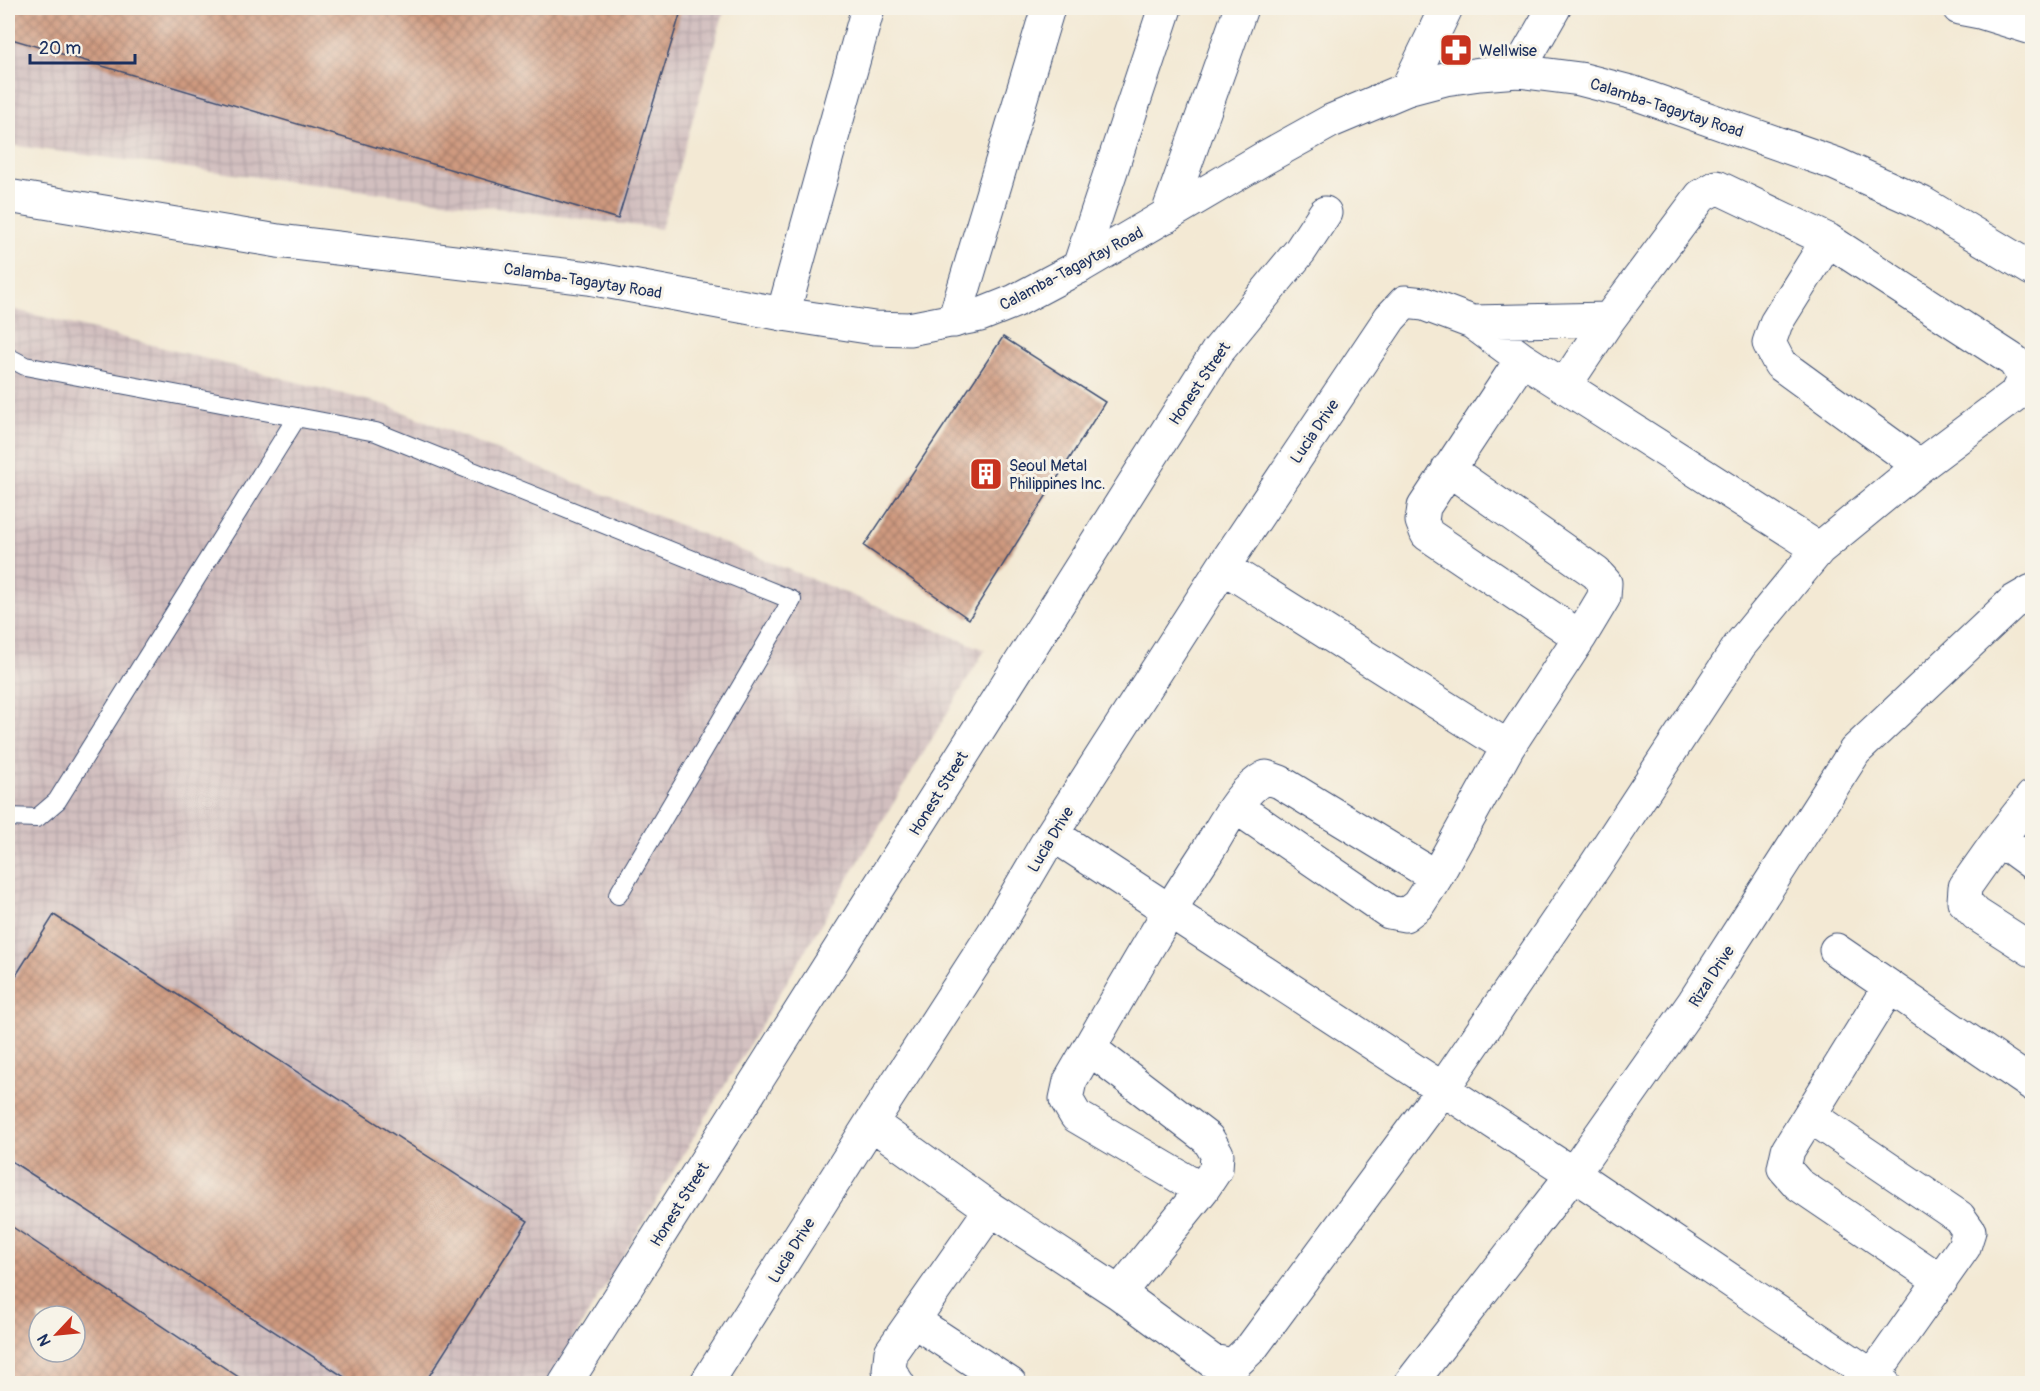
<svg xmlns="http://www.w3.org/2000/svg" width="2040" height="1391" viewBox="0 0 2040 1391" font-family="Pangolin,sans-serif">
	<defs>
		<pattern id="industrial-grid" width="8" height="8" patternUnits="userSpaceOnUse" patternTransform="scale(1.5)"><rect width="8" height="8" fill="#d2bfbf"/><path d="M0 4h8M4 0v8" fill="none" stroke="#b4a4a7"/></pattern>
		<pattern id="building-cross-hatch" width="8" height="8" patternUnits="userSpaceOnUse" patternTransform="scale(1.5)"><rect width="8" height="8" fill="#cf9a7f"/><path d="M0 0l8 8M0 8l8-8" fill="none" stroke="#a77e6b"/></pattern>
	</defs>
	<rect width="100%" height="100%" fill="#f7f3e8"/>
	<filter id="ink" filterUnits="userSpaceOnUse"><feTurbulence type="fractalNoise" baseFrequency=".0167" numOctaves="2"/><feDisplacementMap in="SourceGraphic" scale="12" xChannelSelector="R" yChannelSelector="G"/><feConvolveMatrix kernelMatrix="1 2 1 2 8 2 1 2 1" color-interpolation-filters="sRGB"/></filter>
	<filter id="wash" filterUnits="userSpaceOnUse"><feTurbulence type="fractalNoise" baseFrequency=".008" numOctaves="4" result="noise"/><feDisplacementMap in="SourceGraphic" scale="24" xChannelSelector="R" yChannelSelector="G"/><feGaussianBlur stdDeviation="1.35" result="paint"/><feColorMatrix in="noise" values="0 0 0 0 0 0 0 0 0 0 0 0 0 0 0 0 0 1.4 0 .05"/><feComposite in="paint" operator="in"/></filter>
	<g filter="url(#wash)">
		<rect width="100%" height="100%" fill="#f3e9d4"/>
		<path fill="url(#industrial-grid)" fill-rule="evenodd" d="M8 8H725L661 229 8 145Z
			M8 308 386 405 985 650 547 1383H8ZM39 1316H75V1352H39Z"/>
		<g id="blocks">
			<path fill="url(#building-cross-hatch)" fill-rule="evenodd" d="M8 8H682L618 219 8 38Z
				M1003 337 1105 402 969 619 864 546Z
				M54 915 528 1221 424 1384H355L8 1159V988Z
				M8 1224 249 1384H8ZM39 1316H75V1352H39Z"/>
		</g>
	</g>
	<g filter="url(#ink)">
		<use href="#blocks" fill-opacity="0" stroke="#3b4b70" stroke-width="1.5"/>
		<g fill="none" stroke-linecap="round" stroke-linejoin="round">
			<g stroke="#3b4b70" stroke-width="20">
				<path id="service" d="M8 357 25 366 376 432 792 600 618 895
					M8 817 37 818 57 801 297 417"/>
			</g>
			<g stroke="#3b4b70" stroke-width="35">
				<path id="minor" d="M1959 8 1980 12 2032 28
					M1518 71 1554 8
					M1407 89 1446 8
					M1167 216 1241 8
					M1828 240 1776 323 1769 343 1780 364 1920 466
					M1079 267 1165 8
					M783 314 868 8
					M954 321 1048 8
					M1472 322 1609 319
					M1522 359 1424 507 1422 521 1427 534 1580 637
					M1223 567 1508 747
					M2032 797 1999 839 1965 887 1964 901 1976 914 2032 950
					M1236 807 1389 912 1405 915 1418 905 1436 877 1508 747 1580 637 1604 597 1605 583 1596 573 1448 469
					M1052 834 1573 1174 1884 1384
					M1999 839 2032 863
					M1836 950 2032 1084
					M1889 987 1788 1150 1784 1168 1798 1184 1941 1281
					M1089 1048 1208 1139 1217 1154 1216 1169 1202 1190 1119 1293
					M1810 1116 1959 1217 1969 1231 1964 1247 1867 1384
					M871 1123 991 1209 1119 1293 1212 1361 1233 1365 1252 1347 1442 1090 1595 866 1740 645 1819 549 1920 466 2016 394 2024 377 2014 361 1828 240 1717 187 1701 196 1609 319 1565 385
					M1202 1190 1076 1116 1066 1099 1070 1081C1115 1004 1158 926 1207 852 1223 827 1239 791 1266 777L1280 782 1436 877
					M914 1321 1010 1384
					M565 1384 1217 352 1300 251 1325 213
					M706 1384 871 1123 995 931 1052 834 1223 567 1390 318 1405 302 1424 304 1472 322 1522 359 1819 549
					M898 1384 889 1370 891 1352 991 1209
					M1410 1384 1573 1174 1694 1002 1855 751 2013 602 2032 591"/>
			</g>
			<g stroke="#3b4b70" stroke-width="35">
				<path id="secondary" d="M8 196 278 241 589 278 783 314 874 328 909 329 980 315 1015 301 1079 267 1266 157 1331 121 1407 89 1445 79 1480 74 1518 71 1580 79 1634 93 1836 164 1922 203 2032 269"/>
			</g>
			<use href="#service" stroke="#fff" stroke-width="18"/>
			<use href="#minor" stroke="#fff" stroke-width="33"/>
			<use href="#secondary" stroke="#fff" stroke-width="33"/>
		</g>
	</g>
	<defs>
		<g id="pharmacy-square" transform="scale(1.725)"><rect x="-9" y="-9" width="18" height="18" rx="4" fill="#c8321e" stroke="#f7f3e8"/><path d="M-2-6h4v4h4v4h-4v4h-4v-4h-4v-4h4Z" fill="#fff"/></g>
		<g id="building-square" transform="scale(1.725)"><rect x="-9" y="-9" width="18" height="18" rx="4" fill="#c8321e" stroke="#f7f3e8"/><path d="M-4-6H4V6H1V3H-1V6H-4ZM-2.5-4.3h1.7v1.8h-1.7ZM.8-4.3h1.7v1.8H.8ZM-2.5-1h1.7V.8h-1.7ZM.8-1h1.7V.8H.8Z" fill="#fff"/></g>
	</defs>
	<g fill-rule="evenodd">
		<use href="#pharmacy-square" x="1456" y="50"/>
		<use href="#building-square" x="986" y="474"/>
	</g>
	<g text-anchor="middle" stroke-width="6" stroke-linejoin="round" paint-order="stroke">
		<g font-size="16" fill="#1b2f5e" stroke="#f7f3e8" text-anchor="start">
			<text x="1479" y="56">Wellwise</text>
			<text x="1009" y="471">Seoul Metal<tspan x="1009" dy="18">Philippines Inc.</tspan></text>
		</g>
		<g font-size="16" fill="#1b2f5e" stroke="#f7f3e8">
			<text transform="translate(1667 107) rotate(18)" y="6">Calamba-Tagaytay Road</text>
			<text transform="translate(1071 268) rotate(-28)" y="6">Calamba-Tagaytay Road</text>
			<text transform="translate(583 280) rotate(9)" y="6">Calamba-Tagaytay Road</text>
			<text transform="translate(1199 383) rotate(-56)" y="6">Honest Street</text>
			<text transform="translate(1314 431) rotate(-56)" y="6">Lucia Drive</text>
			<text transform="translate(938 793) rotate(-58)" y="6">Honest Street</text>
			<text transform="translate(1050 839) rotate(-59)" y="6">Lucia Drive</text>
			<text transform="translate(1711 976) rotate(-57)" y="6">Rizal Drive</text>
			<text transform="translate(679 1204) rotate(-58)" y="6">Honest Street</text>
			<text transform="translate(791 1250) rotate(-58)" y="6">Lucia Drive</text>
		</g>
	</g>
	<rect width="2040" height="1391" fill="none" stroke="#f7f3e8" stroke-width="30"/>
	<g transform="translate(57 1334) rotate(244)"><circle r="28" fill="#f7f3e8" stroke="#9fa5b1" stroke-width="1.5"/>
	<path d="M0-4.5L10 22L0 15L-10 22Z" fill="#c8321e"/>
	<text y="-9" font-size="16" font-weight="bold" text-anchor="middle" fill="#1b2f5e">N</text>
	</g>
	<path d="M30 54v9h105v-9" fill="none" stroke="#1b2f5e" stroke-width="3"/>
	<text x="39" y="54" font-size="18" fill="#1b2f5e" stroke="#f7f3e8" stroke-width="4.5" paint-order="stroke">20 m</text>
</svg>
